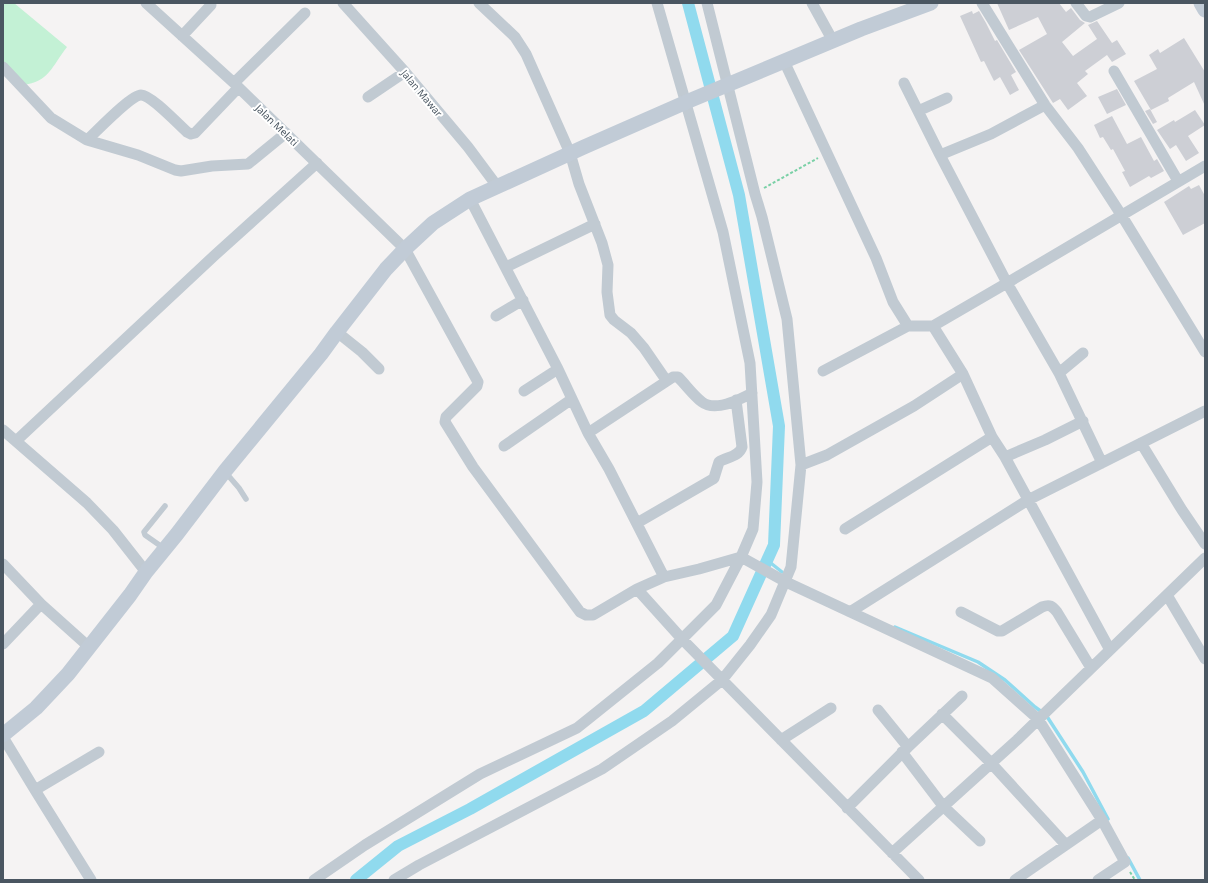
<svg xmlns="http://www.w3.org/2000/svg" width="1208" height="883" viewBox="0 0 1208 883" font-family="'Noto Sans',sans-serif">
	<rect width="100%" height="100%" fill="#f5f3f3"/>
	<path fill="#c3f1d5" d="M3 3H14L67 47C52 66 49 82 23 85L3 63Z"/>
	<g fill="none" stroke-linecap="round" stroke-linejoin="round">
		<path stroke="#90daee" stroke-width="3.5" d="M767 560 782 572
			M895 627 978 662 1005 680 1035 707 1046 715 1083 772 1108 819
			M1128 858 1140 880"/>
		<path stroke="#90daee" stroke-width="12" d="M356 880 398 846 470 809 644 711 733 636 774 545 779 426 739 195 688 3"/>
	</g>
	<path fill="#cdcfd5" d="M997 3H1059L1066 12 1071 8 1080 20 1085 23 1062 42 1073 56 1097 39 1088 25 1097 21 1112 43 1117 40 1126 54 1112 62 1107 55 1085 71 1088 74 1077 83 1087 96 1068 110 1060 99 1053 103 1019 50 1047 34 1038 17 1009 30Z
		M972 11 973 14 979 11 986 23 995 41 997 40 1016 72 1011 75 1019 90 1010 95 1000 77 994 81 984 61 981 62 960 16Z
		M1184 38 1205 72V106L1194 82 1168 98 1169 101 1151 110 1134 81 1157 69 1149 55 1158 49 1160 53Z
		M1117 89 1126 105 1107 114 1098 97Z
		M1150 109 1157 122 1153 124 1145 111Z
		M1195 110 1205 125 1188 136 1199 153 1186 161 1176 145 1170 149 1157 130 1174 120 1175 122Z
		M1112 116 1127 144 1141 137 1154 161 1157 159 1164 171 1151 178 1149 176 1130 187 1122 172 1125 171 1113 149 1111 150 1103 137 1100 138 1094 125Z
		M1199 185 1205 196V223L1183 235 1164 202 1189 186 1191 189Z"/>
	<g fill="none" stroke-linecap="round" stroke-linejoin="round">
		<path stroke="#7ad0a6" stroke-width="2" stroke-dasharray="3 2" stroke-linecap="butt" d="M764 188 818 158
			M1130 872 1135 880"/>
		<path stroke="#c1cad2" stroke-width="5.5" d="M226 473 239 488 246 499
			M165 506 144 532 145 535 165 549"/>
		<path stroke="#c1cad2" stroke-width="11" d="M146 3 234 83 405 249 478 382 477 386 446 417 445 422 473 467 580 612 586 615H593L637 589
			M343 3 405 72 468 147 497 186
			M479 3 515 37 526 54 570 153 579 184 602 243 608 265 607 292 610 315 614 320 631 333 644 348 666 380
			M812 3 833 41
			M982 3 1045 105 1078 148 1122 216 1205 352
			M1076 3 1086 16 1090 17 1119 3
			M182 36 211 5
			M784 61 876 258 893 302 908 326H933L1007 283 940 155 991 134 1045 105
			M3 67 51 118 87 140 138 155 175 170 181 171 212 166 248 164 286 133
			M1114 71 1178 181
			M234 83 305 13
			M904 83 940 155
			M368 97 405 72
			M918 111 947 98
			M87 140C96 132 131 95 141 95 151 95 179 125 187 132L191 134 195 133 238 88
			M470 199 558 369 588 433 609 469 664 577 637 589 682 639 919 880
			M506 267 595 224
			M496 316 523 300
			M933 326 963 374 992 437 1005 457 1110 650
			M337 332 362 352 379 369
			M823 371 908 326
			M1059 373 1083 353
			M524 391 558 369
			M3 430 87 503 113 530 146 572
			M588 433 673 377H678C686 385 693 395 702 402 715 412 739 400 752 393
			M16 441 215 255 317 163
			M1141 443 1182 510 1205 544
			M504 446 572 399
			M1005 457 1045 440 1083 421
			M1102 463 1059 373 1007 283 1205 166
			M801 465 827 455 914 406 963 374
			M637 523 713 479 714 478 719 462C726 457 739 457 742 447L736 400
			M845 529 992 437
			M3 564 41 604
			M664 577 699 569 741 557 786 582 992 678 1038 719 1102 820 1125 862 1098 880
			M1167 595 1205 659
			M850 612 1028 500 1205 411
			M961 612 998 631H1002L1042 607C1050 604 1052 606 1057 612L1091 668
			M3 644 41 604 89 647
			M878 710 908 747
			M942 714 991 763 1066 845
			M3 737 35 790 91 880
			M781 740 831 708
			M902 752 943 806 980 841
			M35 790 99 752
			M847 808 908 747 962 696
			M892 853 1017 740 1205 558
			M314 880 365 845 480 774 577 728 658 663 716 605 741 557 753 529 757 482 750 363 723 232 657 3
			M394 880 419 865 602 769 672 721 722 680 750 645 771 615 791 567 801 465 787 319 762 217 755 194 707 3
			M1015 880 1102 820"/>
		<path stroke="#c1cbd6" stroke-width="15" d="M1201 3 1205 10
			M3 735 36 708 68 674 130 595 146 572 177 534 225 471 321 354 337 332 386 269 405 249 433 223 470 199 584 147 691 100 861 29 931 3"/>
	</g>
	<g text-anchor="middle" stroke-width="4" stroke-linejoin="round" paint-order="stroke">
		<g font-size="10" fill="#4a5661" stroke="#fff">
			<text transform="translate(422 93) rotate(50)" y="4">Jalan Mawar</text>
			<text transform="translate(277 125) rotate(44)" y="4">Jalan Melati</text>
		</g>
	</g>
	<rect width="1208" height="883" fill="none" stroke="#4a5661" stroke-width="8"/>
</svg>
